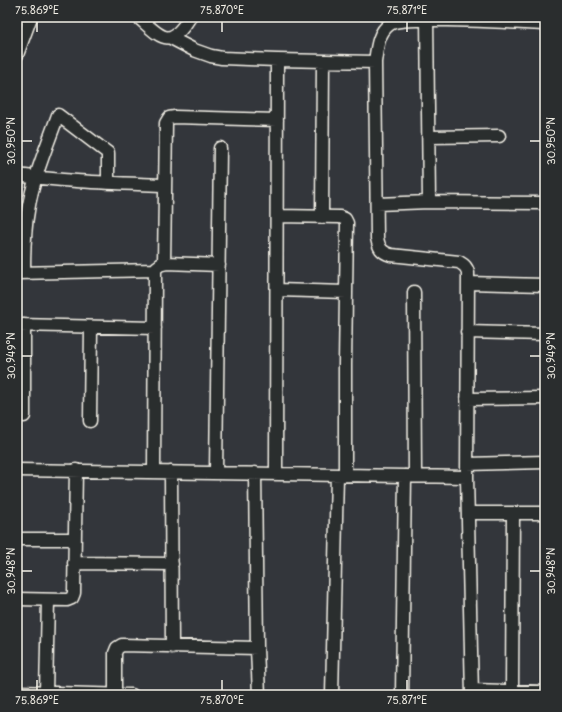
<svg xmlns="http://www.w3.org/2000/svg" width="562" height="712" viewBox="0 0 562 712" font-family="'Playpen Sans',sans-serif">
	<rect width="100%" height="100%" fill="#33363b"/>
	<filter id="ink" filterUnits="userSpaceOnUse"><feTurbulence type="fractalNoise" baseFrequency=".025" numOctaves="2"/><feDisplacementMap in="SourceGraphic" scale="8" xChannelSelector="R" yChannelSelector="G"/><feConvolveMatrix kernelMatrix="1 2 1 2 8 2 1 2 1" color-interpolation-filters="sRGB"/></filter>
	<g filter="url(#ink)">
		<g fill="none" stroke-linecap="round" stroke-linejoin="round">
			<g stroke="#f4f1e8" stroke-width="15">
				<path id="street" d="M17 17H31
					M138 17C162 38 169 50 190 17
					M427 17 429 202
					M171 38 194 50 211 56 222 58 277 60 375 62
					M17 55 31 17
					M429 137 499 136
					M17 175C66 182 116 183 165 185
					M377 204 429 202 545 203
					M277 216 340 217 345 219 347 223 345 365V475
					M322 217 323 61
					M164 263 166 123 169 118 175 117 277 120
					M17 273 155 270
					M24 273C24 252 24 232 28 211 33 178 47 146 58 115L108 153V183
					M468 283 545 285
					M277 290 346 292
					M414 292 415 476
					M17 325 155 328
					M24 325V416
					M467 332 545 334
					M467 399 545 398
					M90 421 91 327
					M467 464 545 462
					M17 470 467 477
					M154 472 155 270C158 265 161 264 167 263L219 265
					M171 472 172 647
					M216 473 220 148
					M255 473 257 648 259 695
					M276 473 277 60
					M468 513H545
					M17 539H75
					M74 563 172 564
					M17 599 67 600 72 598 74 593 76 470
					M472 690 545 692
					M512 691 513 514
					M17 692 132 695
					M46 693 48 600
					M115 695V653L117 648 122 645 257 648
					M332 695 337 475
					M402 695 405 476
					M472 695 467 477 468 273C467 267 464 265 459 262L391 255C381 252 379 248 377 238L375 62C377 48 378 32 390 24 403 15 521 23 545 24"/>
			</g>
			<use href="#street" stroke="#2a2d2e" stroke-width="12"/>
		</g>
	</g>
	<path fill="none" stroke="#f4f1e8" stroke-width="1.5" d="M37 22V32M222 22V32M407 22V32M22 141H32M530 141H540M22 356H32M530 356H540M22 571H32M530 571H540M37 680V690M222 680V690M407 680V690"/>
	<rect width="562" height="712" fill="none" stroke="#2a2d2e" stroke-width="44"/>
	<rect x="22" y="22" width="518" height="668" fill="none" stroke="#f4f1e8" stroke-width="1.5"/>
	<g font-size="10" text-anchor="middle" fill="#f4f1e8">
		<text x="37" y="14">75.869°E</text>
		<text x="222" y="14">75.870°E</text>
		<text x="407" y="14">75.871°E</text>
		<text transform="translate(11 141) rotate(-90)" y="4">30.950°N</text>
		<text transform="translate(551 141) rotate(-90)" y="4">30.950°N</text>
		<text transform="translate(11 356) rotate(-90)" y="4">30.949°N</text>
		<text transform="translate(551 356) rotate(-90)" y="4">30.949°N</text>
		<text transform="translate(11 571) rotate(-90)" y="4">30.948°N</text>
		<text transform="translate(551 571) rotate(-90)" y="4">30.948°N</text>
		<text x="37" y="704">75.869°E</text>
		<text x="222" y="704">75.870°E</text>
		<text x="407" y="704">75.871°E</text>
	</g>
</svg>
